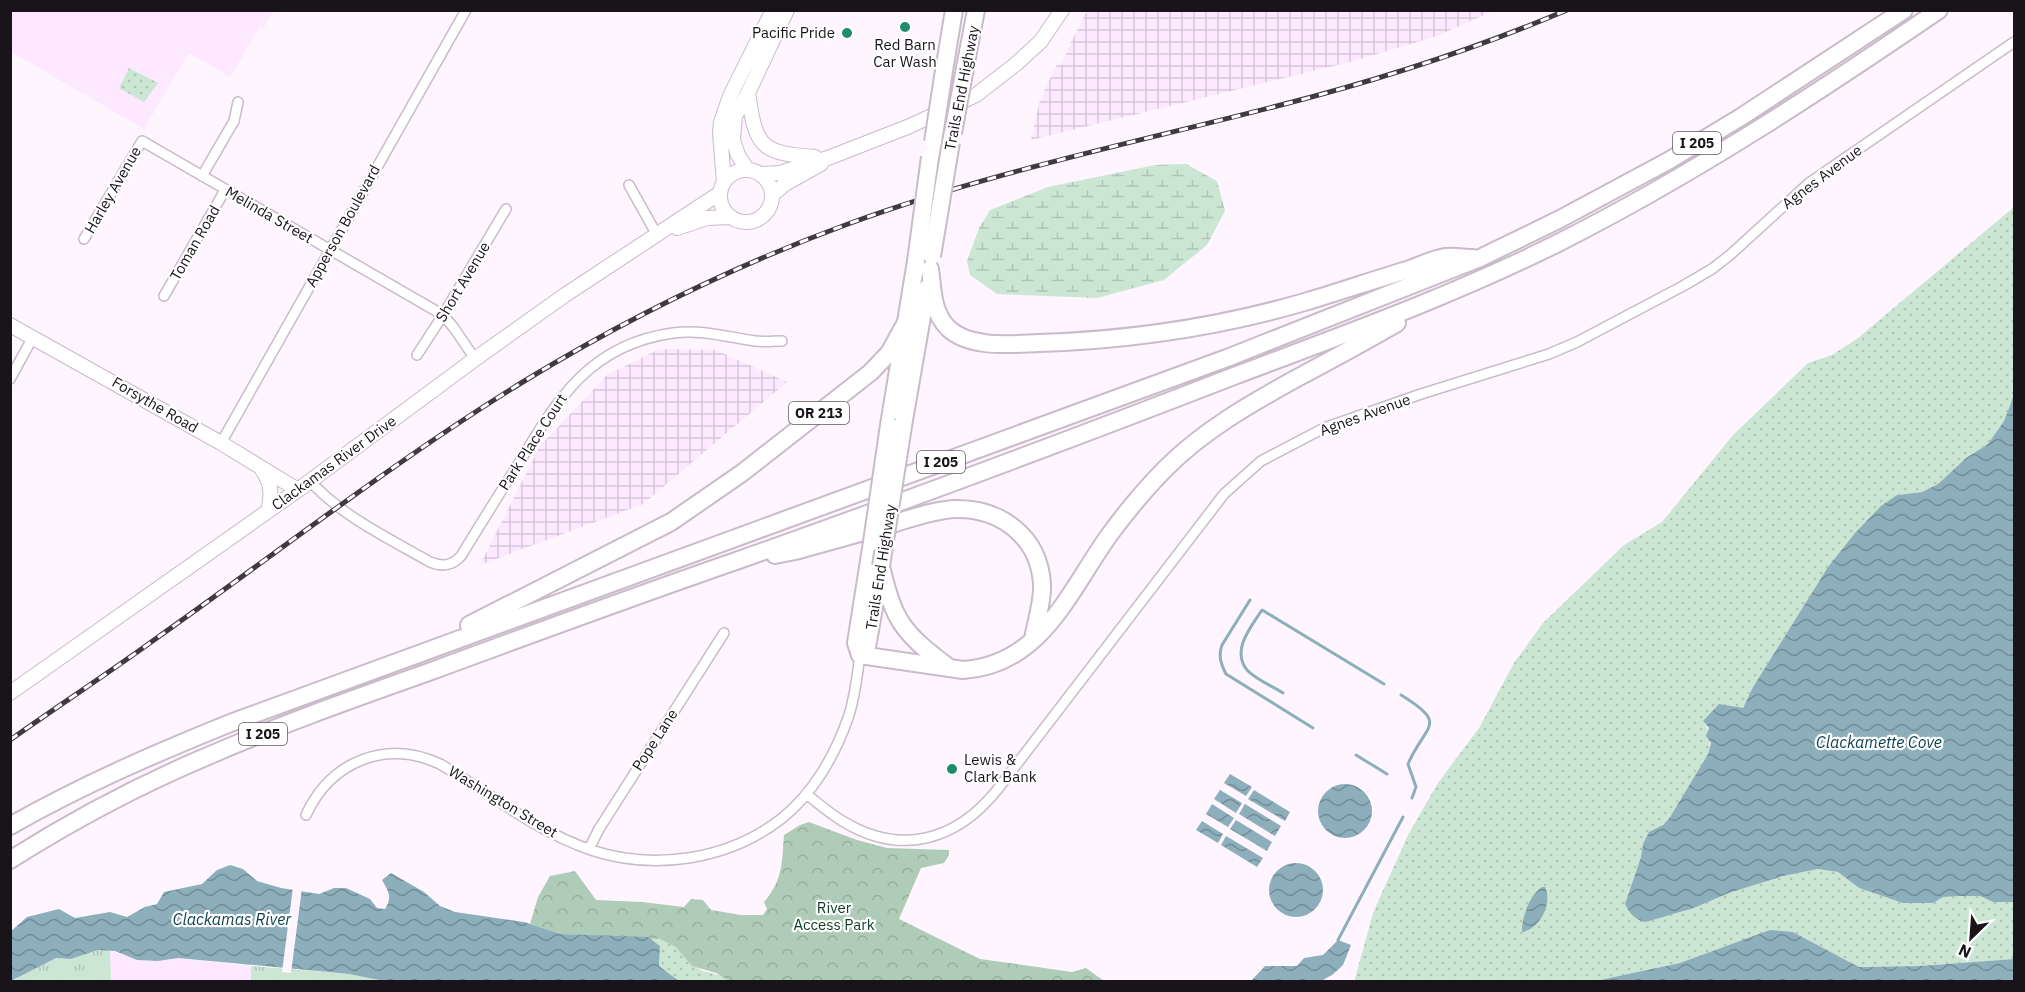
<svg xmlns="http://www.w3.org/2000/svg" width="2025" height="992" viewBox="0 0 2025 992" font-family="'IBM Plex Sans',sans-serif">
	<defs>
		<pattern id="industrial-grid" width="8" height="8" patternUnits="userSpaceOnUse" patternTransform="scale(1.5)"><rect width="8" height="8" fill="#fde9ff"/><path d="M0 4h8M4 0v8" fill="none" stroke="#d8c7da"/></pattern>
		<pattern id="grass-dots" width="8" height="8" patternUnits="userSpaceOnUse" patternTransform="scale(1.5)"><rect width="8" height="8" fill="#cce6d4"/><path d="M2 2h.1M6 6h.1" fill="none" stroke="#afc4b5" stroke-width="1.8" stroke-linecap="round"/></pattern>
		<pattern id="forest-crowns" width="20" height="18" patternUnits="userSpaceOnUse" patternTransform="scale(1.5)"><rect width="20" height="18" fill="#afccb8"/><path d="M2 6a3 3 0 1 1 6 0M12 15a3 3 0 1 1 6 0" fill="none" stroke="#96ae9e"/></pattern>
		<pattern id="wetland-marsh" width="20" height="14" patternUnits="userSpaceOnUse" patternTransform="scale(1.5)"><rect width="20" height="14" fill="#cce6d4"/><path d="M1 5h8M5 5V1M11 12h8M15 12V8" fill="none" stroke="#afc4b5"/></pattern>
		<pattern id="park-tufts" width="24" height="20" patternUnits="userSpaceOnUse" patternTransform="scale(1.5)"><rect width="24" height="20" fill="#cce6d4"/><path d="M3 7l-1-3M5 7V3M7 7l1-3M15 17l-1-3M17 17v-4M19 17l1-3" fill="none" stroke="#afc4b5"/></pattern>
		<pattern id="water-waves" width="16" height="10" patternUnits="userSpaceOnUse" patternTransform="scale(1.5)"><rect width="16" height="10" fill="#8cafbb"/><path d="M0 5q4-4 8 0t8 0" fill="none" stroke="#728d97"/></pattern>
	</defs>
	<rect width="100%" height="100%" fill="#fef5fe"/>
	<path fill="#fde9ff" d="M11 11H274L263 29 259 28 230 77 189 53 144 129 11 52Z
		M110 950 137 960 158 961 177 958 251 966V981H111Z"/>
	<path fill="url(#industrial-grid)" d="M1087 11V10L1493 11 1437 36 1354 61 1031 140 1040 100 1057 64 1062 65 1070 44Z
		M660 349 716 350 787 382 643 504 480 565 540 446 607 375Z"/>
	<path fill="url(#grass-dots)" d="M129 68 158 83 144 102 119 88Z
		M2014 207V395L2004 421 1988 444 1966 458 1938 484 1922 492 1897 495 1828 567 1753 687 1743 708 1703 721C1711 732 1711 742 1708 754L1670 817 1643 844 1641 857 1625 904 1646 922 1694 908 1729 893 1783 876 1818 869 1838 872 1859 888 1892 899 1932 903 1943 897 1961 896H1980L1993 902H2014V959L1920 966 1859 967 1793 932 1680 963 1595 981 1354 982 1373 913 1408 835 1438 783 1479 728 1514 663 1543 623 1624 545 1662 522 1733 435 1808 363 1832 355 1858 338Z
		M648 937C657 938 667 940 675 946 684 954 691 966 703 971 713 974 721 974 729 981H679L659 966 660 946Z"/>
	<path fill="url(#forest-crowns)" d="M809 822 857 840 887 848 949 850V855L944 863 921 868 899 919 980 959 1072 972 1086 968 1104 981H729L716 973 692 966 676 947 660 939 561 934 530 924 538 897 550 876 575 871 596 900 642 902 684 907 691 899 703 900 711 910 741 915H763L767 909 764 902C783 880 782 862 784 835L800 825Z"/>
	<path fill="url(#wetland-marsh)" d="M1186 164 1217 181 1225 211 1207 245 1164 280 1097 298 997 294 970 275 967 261 979 228 990 210 1048 187 1155 165Z"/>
	<path fill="url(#park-tufts)" d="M98 950H110L111 981 13 982 20 976 56 958 71 959Z
		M251 966 349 974 384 981 251 982Z"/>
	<path fill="url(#water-waves)" d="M2014 395V902H1993L1980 896H1961L1943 897 1933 903H1903L1859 888 1838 872 1818 869 1783 876 1729 893 1694 908 1646 922C1635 920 1630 914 1625 904L1641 857 1643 844 1649 832 1663 825 1670 817 1708 754 1711 743 1706 736 1709 728 1703 721 1719 704 1743 708 1753 687 1828 567 1855 533 1881 506 1897 495 1922 492 1938 484 1966 458 1988 444 2004 421Z
		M1230 774 1252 787 1246 796 1224 783Z
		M1318 811a27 27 0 1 1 54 0a27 27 0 1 1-54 0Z
		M1220 790 1242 803 1236 813 1214 799Z
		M1254 790 1290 812 1285 821 1248 799Z
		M1212 804 1234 818 1228 827 1206 814Z
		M1245 804 1281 826 1275 836 1239 814Z
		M1236 820 1272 842 1267 851 1230 829Z
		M1202 821 1223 834 1218 843 1196 830Z
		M1226 836 1263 858 1257 867 1221 845Z
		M1269 890a27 27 0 1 1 54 0a27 27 0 1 1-54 0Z
		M230 865 243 869 257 881 281 888 319 894 334 888H346L370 899 377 908 385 909C393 897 388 891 382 880L391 873 424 892 440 906 455 912 524 922 561 934 648 937 660 946 659 966 679 981H384L349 974 178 958 158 961 137 960 115 951 98 950 71 959 56 958 11 981 10 932 27 917 59 909 75 918 110 912 127 917 145 907 157 904 164 892 202 884 217 870Z
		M1542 887H1545C1553 903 1540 929 1522 932 1521 919 1530 894 1542 887Z
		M1770 930 1793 932 1859 967 1920 966 2014 959V981H1595L1680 963Z
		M1338 940 1351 945 1343 965 1332 975 1321 981H1251L1265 966H1297L1304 958 1323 955Z"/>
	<path fill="#fef5fe" d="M293 887 302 888 291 973 282 972Z"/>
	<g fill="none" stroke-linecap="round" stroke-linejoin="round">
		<path stroke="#8cafbb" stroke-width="3" d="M1250 600 1222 645C1218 656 1221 664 1226 674L1313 728
			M1283 693C1272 686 1255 679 1247 670 1231 650 1251 627 1262 610L1384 684
			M1401 695C1450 725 1425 724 1408 764L1416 787 1412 798
			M1356 755 1387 774
			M1338 940 1403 817"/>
		<g stroke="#c9bbca" stroke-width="12">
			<path id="street" d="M202 176 234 121 238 102
				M629 185 657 235
				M84 239 142 141 443 315 454 328 475 359
				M164 296 225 190
				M417 355 443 315 506 209
				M10 379 33 337
				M221 443 466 10
				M310 481C343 517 388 538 430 562 442 567 452 566 461 556 480 525 499 494 519 463 558 398 591 344 673 333 702 329 727 337 755 341 764 342 773 341 782 341
				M806 794C818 803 830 814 844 822 901 856 956 841 997 790L1224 494 1261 461 1324 428 1421 394 1549 354 1577 342 1683 286 1712 269 1730 255 1809 183 2014 42
				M306 815C331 761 386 739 440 764 490 793 535 831 591 850 654 871 728 860 781 819 813 794 835 755 848 718 855 698 857 676 860 655
				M589 849 599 829 724 633"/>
		</g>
		<g stroke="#c9bbca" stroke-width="16">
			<path id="secondary" d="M748 93C756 147 760 153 815 157
				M747 169 738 155 733 140 735 116 748 93 787 10
				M720 196a26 26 0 1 1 52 0a26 26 0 1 1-52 0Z
				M761 174 780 173 828 158 910 126 976 95 1016 64 1041 41 1062 10
				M724 182 720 133 721 122 730 96 773 10
				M772 195 785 184 821 164
				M677 228 707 218 731 217
				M10 325 221 443 298 490
				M261 468C272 483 272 494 268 511
				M10 693 298 490 475 359 565 295 720 193"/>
		</g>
		<g stroke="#c9bbca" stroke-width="20">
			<path id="highway" d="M965 68 976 10
				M943 77 954 10
				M930 269C933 290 932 312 948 328 970 349 1011 344 1039 343 1130 340 1220 327 1308 301 1341 291 1374 280 1407 270 1419 266 1433 259 1446 257 1455 256 1465 258 1473 258
				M904 420 927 288
				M889 425 916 261
				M775 555 795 551C827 542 860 533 892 524 912 518 934 510 955 509 1001 508 1039 537 1042 584 1043 602 1036 622 1033 639
				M881 566C894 621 902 632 947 666
				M469 625 671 522 742 473 871 372 889 353 905 324
				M860 655 963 670C1042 665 1069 591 1110 534 1127 511 1146 488 1166 468 1204 430 1250 404 1297 378 1331 360 1364 342 1397 323
				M860 655 856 643 872 542
				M860 655 867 647 880 573
				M10 826C82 785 156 753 233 722L1227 358 1480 258 1560 219 1668 161 1741 117 1904 10
				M10 860C73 820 139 785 208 756 279 725 353 699 426 673 529 635 632 597 736 561 903 502 1069 440 1234 376 1343 335 1454 295 1558 243 1691 176 1816 94 1939 10"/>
		</g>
		<use href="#street" stroke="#fff" stroke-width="9"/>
		<use href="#secondary" stroke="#fff" stroke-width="14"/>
		<use href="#highway" stroke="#fff" stroke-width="16"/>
		<g stroke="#3f3a40" stroke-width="5">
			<path id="rail" d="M10 740C58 706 107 674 154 640 277 553 397 459 526 380 628 318 736 265 848 224 987 173 1133 143 1277 106 1376 81 1473 50 1567 10"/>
		</g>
		<use href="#rail" stroke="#fff" stroke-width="3" stroke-dasharray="9" stroke-linecap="butt"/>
		<g stroke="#c9bbca" stroke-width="20" stroke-linecap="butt">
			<path id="highway-bridge" d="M953 133 965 68
				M933 142 943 77
				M932 256 951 142
				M916 261 930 157
				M872 542 889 425
				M881 566 904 420"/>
		</g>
		<use href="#highway-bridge" stroke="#fff" stroke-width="16"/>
	</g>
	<g fill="#1f8c6a" stroke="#fff" stroke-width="2">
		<circle cx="905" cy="27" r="6"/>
		<circle cx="847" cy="33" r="6"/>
		<circle cx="952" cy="769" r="6"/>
	</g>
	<g text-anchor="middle" stroke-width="4.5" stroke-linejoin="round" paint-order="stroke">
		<g fill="#fff" stroke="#5e5a5f" stroke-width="1.5">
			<rect x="1673" y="132" width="48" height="22" rx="4.5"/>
			<rect x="789" y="402" width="60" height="22" rx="4.5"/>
			<rect x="917" y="451" width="48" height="22" rx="4.5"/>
			<rect x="239" y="723" width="48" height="22" rx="4.5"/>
		</g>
		<g font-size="14" font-weight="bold" fill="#19141a">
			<text x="1697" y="148">I 205</text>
			<text x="819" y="418">OR 213</text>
			<text x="941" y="467">I 205</text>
			<text x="263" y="739">I 205</text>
		</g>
		<g font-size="15" fill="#19141a" stroke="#fff" text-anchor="end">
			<text x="835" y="38">Pacific Pride</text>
			<text x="905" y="50" text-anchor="middle">Red Barn<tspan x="905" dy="17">Car Wash</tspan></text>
			<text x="964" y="765" text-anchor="start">Lewis &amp;<tspan x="964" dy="17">Clark Bank</tspan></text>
		</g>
		<g font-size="15" fill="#19141a" stroke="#fff">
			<text transform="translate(962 88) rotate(-79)" y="5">Trails End Highway</text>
			<text transform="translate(1822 177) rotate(-37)" y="5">Agnes Avenue</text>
			<text transform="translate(113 190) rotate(-60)" y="5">Harley Avenue</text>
			<text transform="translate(269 215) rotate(30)" y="5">Melinda Street</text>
			<text transform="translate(343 226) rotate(-61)" y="5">Apperson Boulevard</text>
			<text transform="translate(195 243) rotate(-60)" y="5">Toman Road</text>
			<text transform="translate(463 282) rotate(-59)" y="5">Short Avenue</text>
			<text transform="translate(155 405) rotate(30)" y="5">Forsythe Road</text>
			<text transform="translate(1365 415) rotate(-20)" y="5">Agnes Avenue</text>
			<text transform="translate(533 442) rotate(-57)" y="5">Park Place Court</text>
			<text transform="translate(334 463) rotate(-36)" y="5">Clackamas River Drive</text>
			<text transform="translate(881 567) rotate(-81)" y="5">Trails End Highway</text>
			<text transform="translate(655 740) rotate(-57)" y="5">Pope Lane</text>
			<text transform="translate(503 802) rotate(31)" y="5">Washington Street</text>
		</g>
		<g font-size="15" fill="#0a3e24" stroke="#fff">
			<text x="834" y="913">River<tspan x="834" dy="17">Access Park</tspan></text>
		</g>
		<g font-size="16" font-style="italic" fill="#093f4d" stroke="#fff">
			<text x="1879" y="748">Clackamette Cove</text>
			<text x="232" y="925">Clackamas River</text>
		</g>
	</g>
	<rect width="2025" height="992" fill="none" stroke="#19141a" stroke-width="24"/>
	<g transform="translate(1971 938) rotate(205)" stroke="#ffffff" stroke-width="4.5" paint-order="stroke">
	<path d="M0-4.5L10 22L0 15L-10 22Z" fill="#19141a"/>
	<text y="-9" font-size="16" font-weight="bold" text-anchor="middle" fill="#19141a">N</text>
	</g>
</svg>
